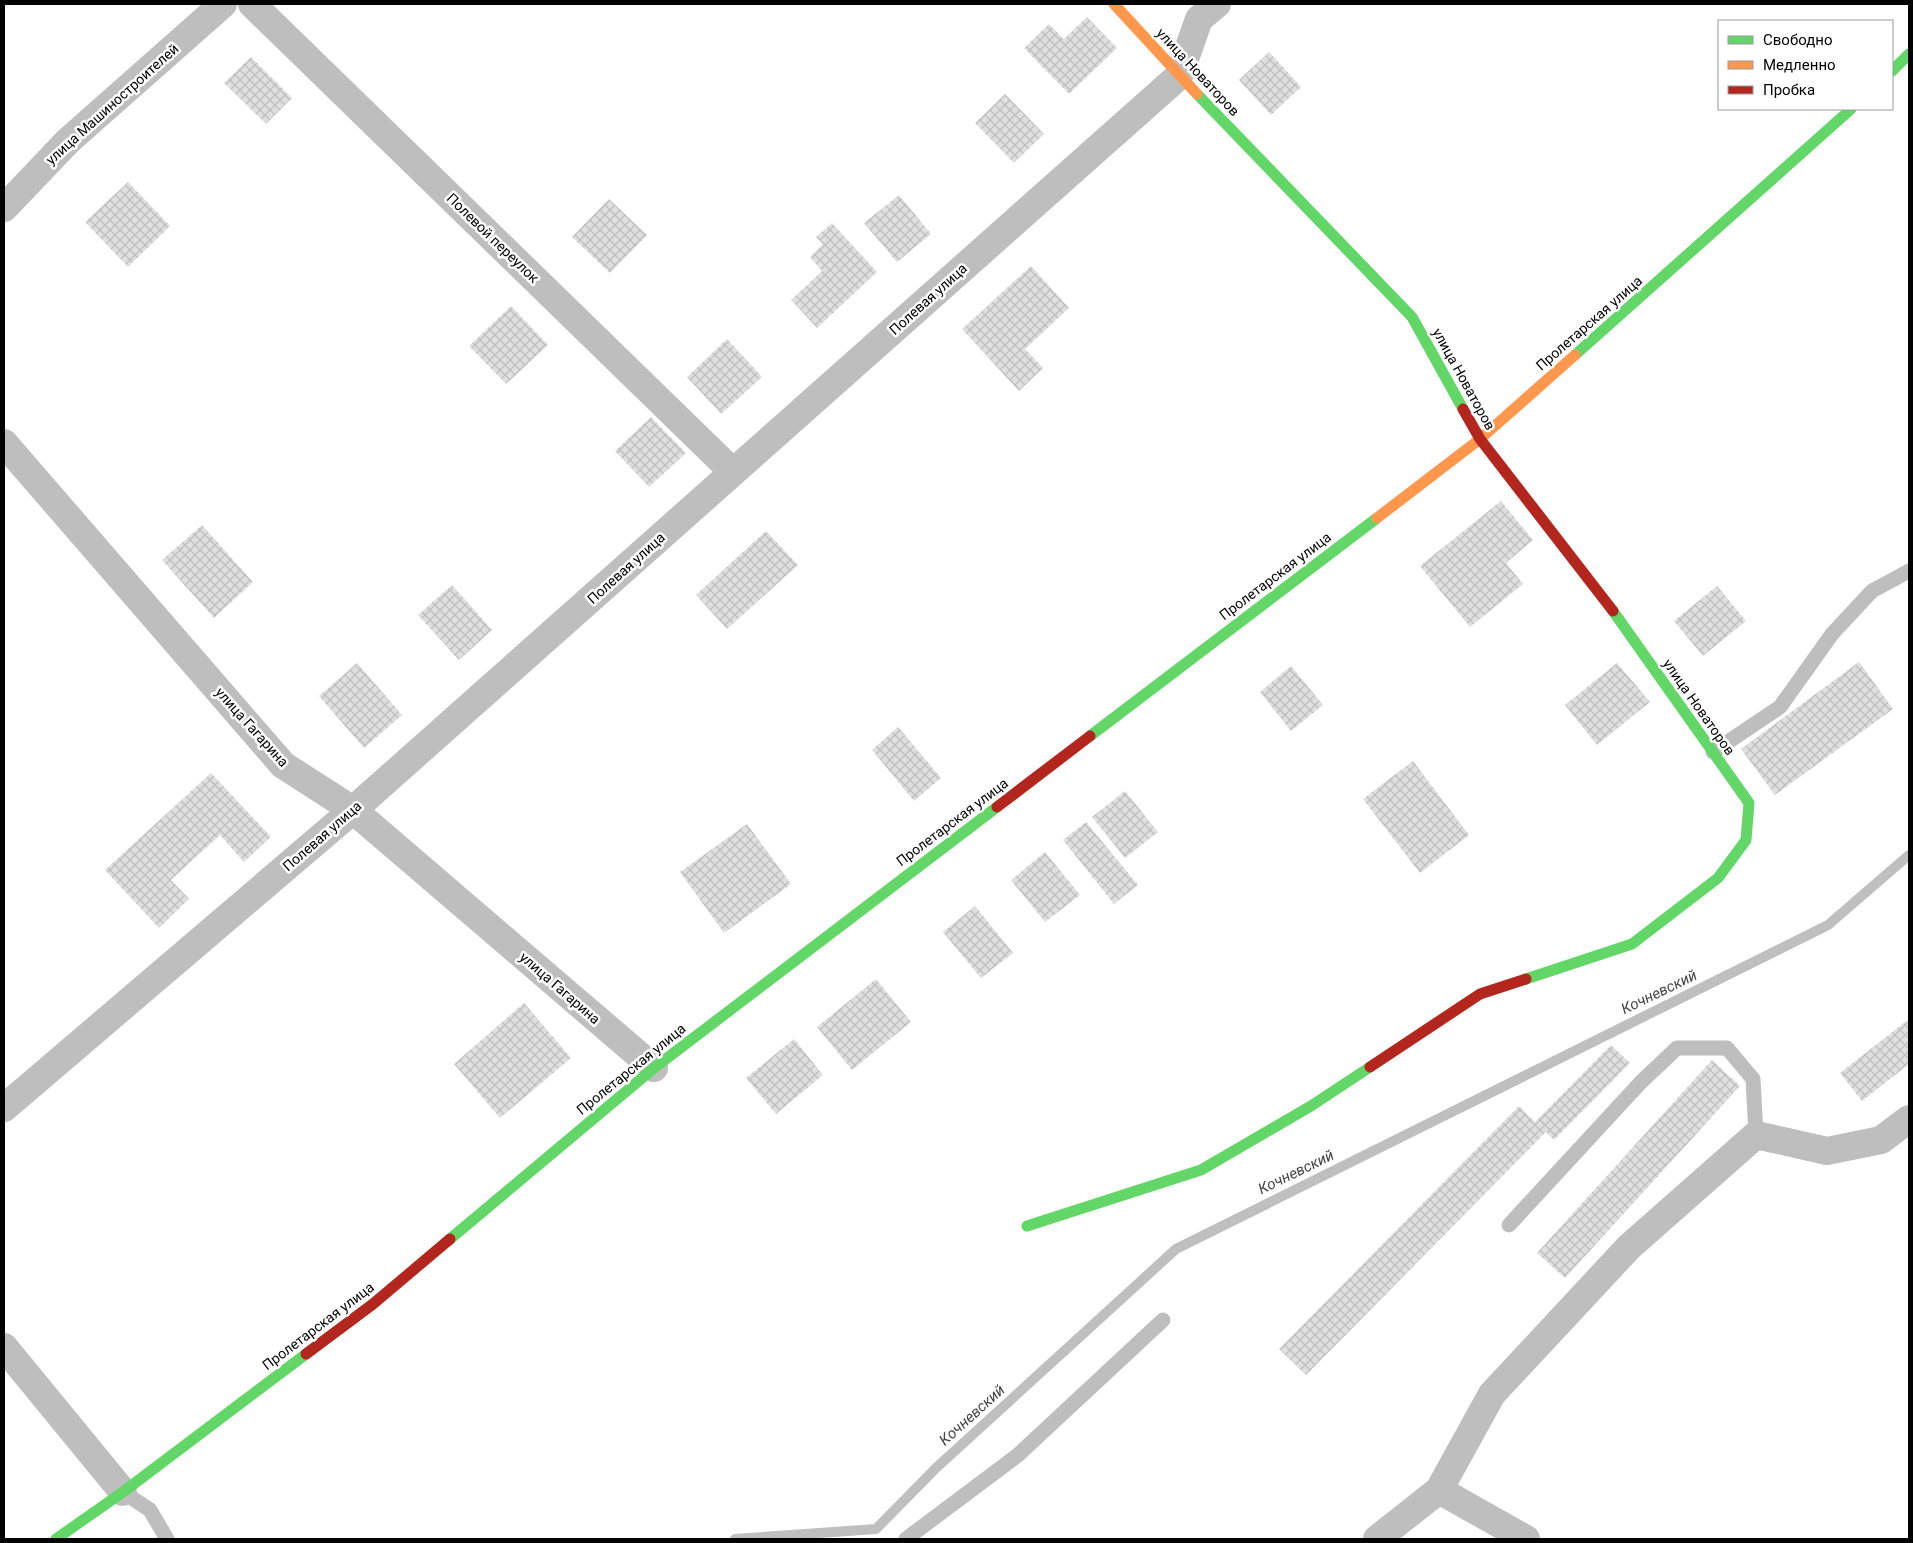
<svg xmlns="http://www.w3.org/2000/svg" width="1913" height="1543" viewBox="0 0 1913 1543" font-family="Roboto,sans-serif">
	<defs>
		<pattern id="building-cross-hatch" width="8" height="8" patternUnits="userSpaceOnUse" patternTransform="scale(1.25)"><rect width="8" height="8" fill="#dfdfdf"/><path d="M0 0l8 8M0 8l8-8" fill="none" stroke="#bebebe"/></pattern>
	</defs>
	<rect width="100%" height="100%" fill="#fff"/>
	<g fill="none" stroke-linecap="round" stroke-linejoin="round">
		<path stroke="#bfbfbf" stroke-width="10" d="M735 1539 876 1529 936 1468 1176 1249 1828 925 1909 855"/>
	</g>
	<path fill="url(#building-cross-hatch)" d="M1087 17 1117 48 1069 94 1024 48 1049 24 1064 39Z
		M1269 52 1301 87 1271 115 1239 80Z
		M251 57 292 98 266 124 224 83Z
		M1005 94 1044 134 1014 163 975 123Z
		M128 182 170 226 128 267 85 222Z
		M899 195 931 234 897 262 864 223Z
		M609 199 647 235 610 273 572 237Z
		M832 223 877 272 817 328 791 300 822 271 810 257 823 244 816 237Z
		M1031 266 1069 308 1025 349 1043 368 1019 391 962 329Z
		M511 306 548 345 506 384 469 346Z
		M727 339 762 377 721 414 687 377Z
		M651 417 686 453 649 487 615 451Z
		M1501 501 1533 540 1506 563 1523 584 1470 627 1420 566Z
		M202 525 253 582 214 618 162 560Z
		M766 531 798 565 727 629 696 595Z
		M452 585 492 630 459 660 418 615Z
		M1717 586 1746 621 1703 656 1674 621Z
		M1859 662 1893 709 1775 795 1741 749Z
		M357 663 402 715 364 748 319 696Z
		M1617 663 1650 702 1597 745 1565 705Z
		M1291 666 1323 705 1291 731 1260 692Z
		M898 727 941 778 914 801 872 750Z
		M1413 761 1469 835 1420 873 1363 799Z
		M211 773 271 837 244 862 220 835 171 880 189 899 159 928 105 870Z
		M1125 791 1158 832 1125 858 1092 817Z
		M1086 822 1138 885 1114 904 1063 840Z
		M747 824 791 884 724 933 680 872Z
		M1045 852 1080 895 1045 922 1011 880Z
		M975 906 1013 953 981 978 943 932Z
		M876 979 911 1022 852 1070 817 1027Z
		M524 1003 571 1058 500 1118 454 1064Z
		M1909 1019V1064L1862 1101 1840 1073Z
		M794 1039 823 1075 776 1114 746 1078Z
		M1611 1045 1630 1063 1554 1140 1546 1132 1306 1375 1279 1349 1519 1106 1535 1122Z
		M1712 1060 1740 1086 1565 1278 1537 1253Z"/>
	<g fill="none" stroke-linecap="round" stroke-linejoin="round">
		<path stroke="#bebebe" stroke-width="15" d="M1713 752 1780 707 1832 634 1872 591 1909 571
			M1509 1225 1641 1082 1677 1048H1727L1753 1079 1756 1135
			M123 1492 150 1510 167 1539
			M906 1539 1018 1455 1163 1320"/>
		<path stroke="#bebebe" stroke-width="28" d="M252 4 733 472
			M4 208 68 141 223 4
			M4 443 283 765 353 810 654 1068
			M4 1108 353 810 1179 76 1199 19 1217 4
			M4 1347 123 1492
			M1439 1490 1526 1539
			M1377 1539 1439 1490 1492 1394 1629 1247 1756 1135 1827 1151 1881 1140 1909 1119"/>
		<path stroke="#63d668" stroke-width="11" d="M1892 71 1909 54
			M1197 94 1412 317 1463 409
			M1575 355 1851 109
			M1090 736 1377 518
			M1526 979 1632 944 1718 878 1746 840 1749 803 1613 611
			M1027 1226 1201 1170 1311 1106 1370 1067
			M450 1239 654 1068 997 807
			M56 1539 123 1492 306 1354"/>
		<path stroke="#ff974d" stroke-width="11" d="M1114 4 1197 94
			M1377 518 1480 439 1575 355"/>
		<path stroke="#b3261e" stroke-width="11" d="M1463 409 1480 439 1613 611
			M997 807 1090 736
			M1370 1067 1480 994 1526 979
			M306 1354 373 1304 450 1239"/>
	</g>
	<g text-anchor="middle" stroke-width="5" stroke-linejoin="round" paint-order="stroke">
		<g font-size="14" fill="#000" stroke="#fff">
			<text transform="translate(1198 72) rotate(47)" y="5">улица Новаторов</text>
			<text transform="translate(112 104) rotate(-42)" y="5">улица Машиностроителей</text>
			<text transform="translate(493 238) rotate(44)" y="5">Полевой переулок</text>
			<text transform="translate(928 299) rotate(-42)" y="5">Полевая улица</text>
			<text transform="translate(1589 323) rotate(-41)" y="5">Пролетарская улица</text>
			<text transform="translate(1464 379) rotate(61)" y="5">улица Новаторов</text>
			<text transform="translate(626 568) rotate(-42)" y="5">Полевая улица</text>
			<text transform="translate(1275 576) rotate(-37)" y="5">Пролетарская улица</text>
			<text transform="translate(1699 707) rotate(55)" y="5">улица Новаторов</text>
			<text transform="translate(252 727) rotate(48)" y="5">улица Гагарина</text>
			<text transform="translate(952 822) rotate(-37)" y="5">Пролетарская улица</text>
			<text transform="translate(322 836) rotate(-41)" y="5">Полевая улица</text>
			<text transform="translate(560 988) rotate(41)" y="5">улица Гагарина</text>
			<text transform="translate(631 1069) rotate(-39)" y="5">Пролетарская улица</text>
			<text transform="translate(318 1326) rotate(-37)" y="5">Пролетарская улица</text>
		</g>
		<g font-size="15" font-style="italic" fill="#444" stroke="#fff">
			<text transform="translate(1659 992) rotate(-26)" y="5">Кочневский</text>
			<text transform="translate(1296 1172) rotate(-26)" y="5">Кочневский</text>
			<text transform="translate(972 1415) rotate(-42)" y="5">Кочневский</text>
		</g>
	</g>
	<rect width="1913" height="1543" fill="none" stroke="#000000" stroke-width="10"/>
	<rect x="1718" y="20" width="175" height="90" fill="#ffffff" stroke="#999999"/>
	<rect x="1728" y="36" width="25" height="8" fill="#63d668" stroke="#999999"/>
	<text x="1763" y="45" font-size="15" fill="#000000">Свободно</text>
	<rect x="1728" y="61" width="25" height="8" fill="#ff974d" stroke="#999999"/>
	<text x="1763" y="70" font-size="15" fill="#000000">Медленно</text>
	<rect x="1728" y="86" width="25" height="8" fill="#b3261e" stroke="#999999"/>
	<text x="1763" y="95" font-size="15" fill="#000000">Пробка</text>
</svg>
